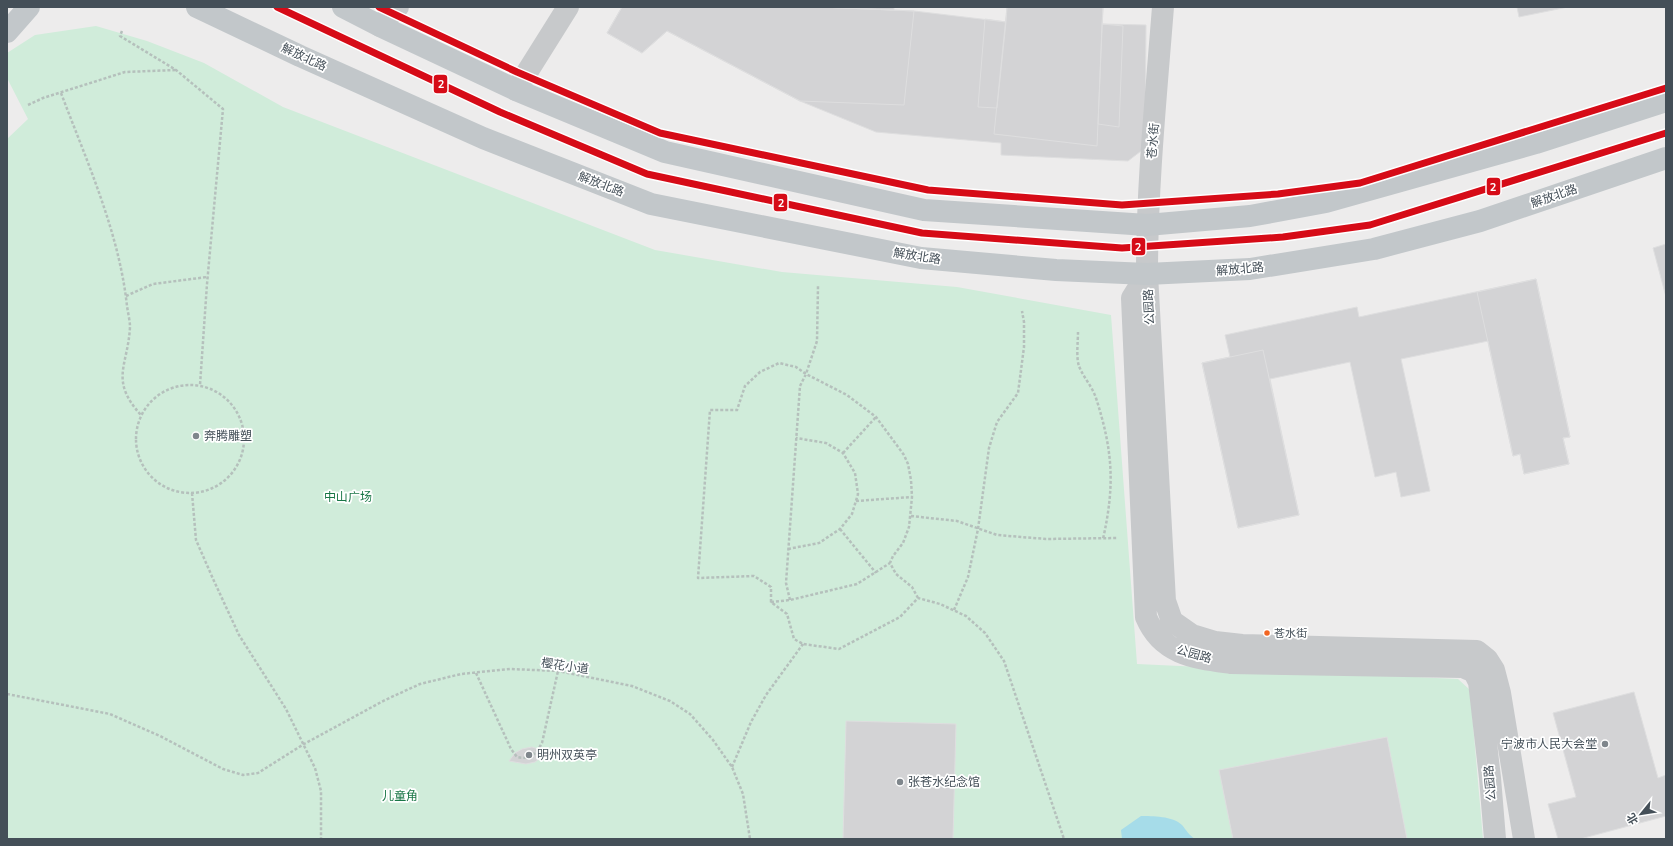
<svg xmlns="http://www.w3.org/2000/svg" width="1673" height="846" viewBox="0 0 1673 846" font-family="'Nunito Sans','Noto Sans SC',sans-serif">
	<rect width="100%" height="100%" fill="#edecec"/>
	<path fill="#d0ecda" d="M96 26 147 41 204 63 283 107 655 250 782 272 957 287 1111 315 1137 664 1458 679 1470 690 1483 839H7V139L28 119 7 78V53L35 35Z"/>
	<path fill="#a6dce9" d="M1141 816C1152 816 1173 816 1182 825 1186 830 1189 835 1195 839H1122L1121 830Z"/>
	<path fill="#d3d3d5" stroke="#dededf" d="M622 7H819L914 11 904 105 800 101 667 31 642 53 607 33Z
		M622 7H819L914 11 1006 22 1007 7H1103L1102 24 1146 25 1145 148 1128 161 1001 155V143L876 132 800 101 667 31 642 53 607 33Z
		M819 7H894V10Z
		M1007 7H1103L1097 146 994 134Z
		M1517 7H1568L1519 17Z
		M985 19 1006 22 997 108 978 107Z
		M1102 24 1123 26 1119 127 1098 124Z
		M1666 244V297L1653 248Z
		M1536 279 1570 437 1563 438 1569 464 1524 474 1520 454 1513 456 1488 341 1401 359 1430 491 1401 497 1396 472 1375 477 1350 362 1270 379 1299 515 1238 528 1202 363 1230 357 1225 335 1357 307 1359 317Z
		M1536 279 1570 437 1563 438 1569 464 1524 474 1520 454 1513 456 1477 292Z
		M1263 350 1299 515 1238 528 1202 363Z
		M1634 692 1658 778 1666 775V816L1580 839H1558L1548 804 1576 797 1553 713Z
		M846 721 956 724 953 839H843Z
		M1387 737 1407 839H1233L1219 770Z
		M532 747 541 750 544 753 543 756 535 762 526 764 509 761 515 753 522 749Z"/>
	<g fill="none" stroke-linecap="round" stroke-linejoin="round">
		<path stroke="#b5c0bc" stroke-width="2.5" stroke-dasharray="3 2" stroke-linecap="butt" d="M122 31 120 36 176 70 223 109 207 284 200 385
			M61 93C87 162 119 232 127 306 128 313 130 321 130 327 128 366 109 380 141 415
			M28 105 43 98 125 72 176 70
			M126 296 153 284 207 277
			M1078 332C1078 341 1076 358 1079 366 1083 377 1092 386 1096 398 1113 451 1115 485 1103 539
			M136 439a54 54 0 1 1 108 0a54 54 0 1 1-108 0Z
			M843 453 876 417
			M192 493 196 540 214 581 239 635 286 709 315 768 321 791V839
			M856 501 912 497
			M911 516 957 521 997 535 1046 539 1118 538
			M840 529 876 573
			M788 549 819 543 840 529 852 514 858 494 855 473 843 453 826 443 796 438
			M918 598 912 587 896 574 890 563 893 556 903 543 909 527 912 497 911 480 908 464 904 455 876 417 847 395 806 374 796 367 779 363 760 372 745 386 737 410H710L698 578 754 576 771 587V602L787 614 794 639 803 644 839 649 900 617 918 598 940 604 966 616 985 633 1004 661 1064 839
			M790 600 786 583 800 386 806 374 817 341 818 286
			M771 602 790 600 857 584 890 563
			M954 610 968 577 978 529 989 448 997 422 1018 393 1024 347V322L1022 311
			M476 673 511 749 517 757C530 760 536 754 542 743L558 671
			M7 694 110 714 160 736 223 769 243 775 258 773 304 744 385 700 420 684 461 674 510 669 558 671 632 686 670 701 690 714 713 740 732 767 743 794 750 839
			M732 767 751 722 766 695 803 644"/>
		<path stroke="#c7c9cb" stroke-width="22" d="M1163 7C1156 96 1147 185 1147 274L1165 601 1172 621 1192 635 1215 642 1242 645 1477 651 1487 659 1494 670 1500 693 1524 839
			M380 26 398 7
			M516 90 568 7
			M1147 274 1132 298 1146 617C1162 655 1195 658 1231 663L1463 667 1474 672 1479 682 1490 778 1495 839"/>
		<path stroke="#c2c7ca" stroke-width="22" d="M197 7 300 56 483 138 651 204 921 258 1056 270 1147 274 1250 269 1374 249 1480 221 1666 158
			M343 7 380 26 516 90 665 152 924 210 1147 225 1250 216 1326 202 1536 143 1666 101
			M7 32 29 7"/>
		<g stroke="#fff" stroke-width="10">
			<path id="metro-1" d="M277 7 500 112 647 174 922 233 1122 248 1283 237 1370 225 1666 133
				M379 7 517 72 660 133 928 190 1122 205 1278 194 1360 183 1666 88"/>
		</g>
		<use href="#metro-1" stroke="#d60b17" stroke-width="7"/>
	</g>
	<g fill="#7f868c" stroke="#fff" stroke-width="1.5">
		<circle cx="196" cy="436" r="4"/>
		<circle cx="1605" cy="744" r="4"/>
		<circle cx="529" cy="755" r="4"/>
		<circle cx="900" cy="782" r="4"/>
	</g>
	<circle fill="#f26522" stroke="#fff" stroke-width="1.5" cx="1267" cy="633" r="3.5"/>
	<g text-anchor="middle" stroke-width="3.5" stroke-linejoin="round" paint-order="stroke">
		<g font-size="11" fill="#444f58" stroke="#fff" text-anchor="start">
			<text x="1274" y="637">苍水街</text>
		</g>
		<g font-size="12" fill="#444f58" stroke="#fff">
			<text transform="translate(304 57) rotate(25)" y="4">解放北路</text>
			<text transform="translate(1153 141) rotate(-85)" y="4">苍水街</text>
			<text transform="translate(601 184) rotate(21)" y="4">解放北路</text>
			<text transform="translate(1554 196) rotate(-19)" y="4">解放北路</text>
			<text transform="translate(917 256) rotate(9)" y="4">解放北路</text>
			<text transform="translate(1240 269) rotate(-5)" y="4">解放北路</text>
			<text transform="translate(1149 307) rotate(-93)" y="4">公园路</text>
			<text transform="translate(1194 654) rotate(16)" y="4">公园路</text>
			<text transform="translate(565 666) rotate(8)" y="4">樱花小道</text>
			<text transform="translate(1490 783) rotate(-95)" y="4">公园路</text>
		</g>
		<g font-size="12" fill="#444f58" stroke="#fff" text-anchor="start">
			<text x="204" y="440">奔腾雕塑</text>
			<text x="1597" y="748" text-anchor="end">宁波市人民大会堂</text>
			<text x="537" y="759">明州双英亭</text>
			<text x="908" y="786">张苍水纪念馆</text>
		</g>
		<g font-size="12" fill="#197646" stroke="#fff">
			<text x="348" y="501">中山广场</text>
			<text x="400" y="800">儿童角</text>
		</g>
	</g>
	<g stroke="#fff" stroke-width="1.5">
		<rect x="433" y="74" width="15" height="20" rx="4" fill="#d60b17"/>
		<rect x="1486" y="177" width="15" height="19" rx="4" fill="#d60b17"/>
		<rect x="773" y="193" width="15" height="19" rx="4" fill="#d60b17"/>
		<rect x="1131" y="237" width="15" height="19" rx="4" fill="#d60b17"/>
	</g>
	<g font-size="11" text-anchor="middle" font-weight="bold" fill="#fff">
		<text x="441" y="88">2</text>
		<text x="1493" y="191">2</text>
		<text x="781" y="207">2</text>
		<text x="1138" y="251">2</text>
	</g>
	<rect width="1673" height="846" fill="none" stroke="#444f58" stroke-width="16"/>
	<g transform="translate(1641 814) rotate(240)" stroke="#ffffff" stroke-width="3" paint-order="stroke">
	<path d="M0-3L7 15L0 10L-7 15Z" fill="#444f58"/>
	<text y="-6" font-size="11" font-weight="bold" text-anchor="middle" fill="#444f58">北</text>
	</g>
</svg>
